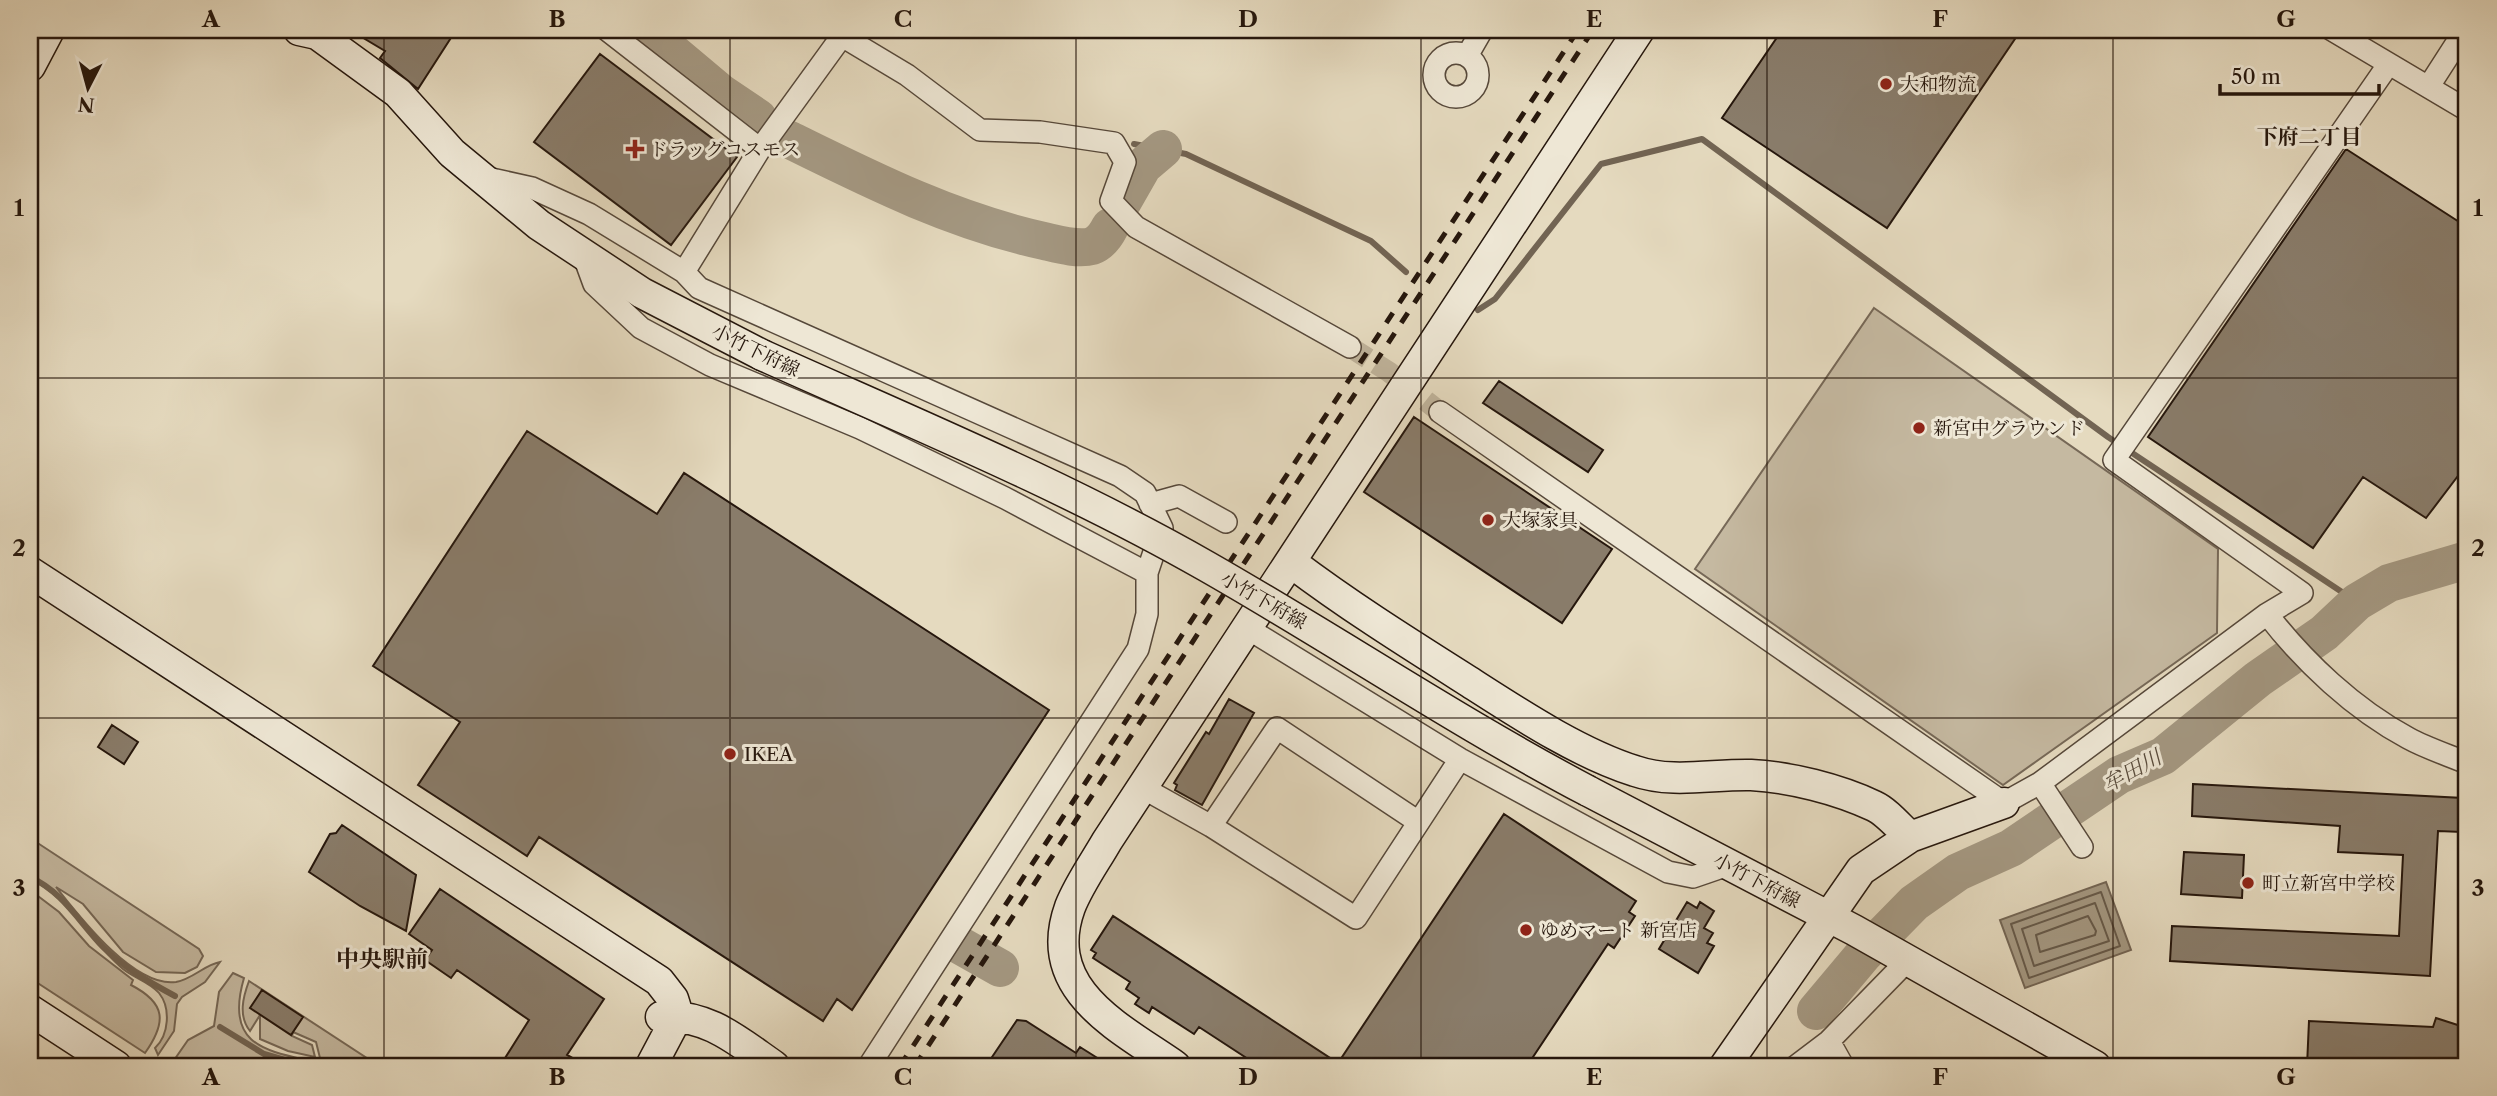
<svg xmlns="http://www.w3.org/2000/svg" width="2497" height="1096" viewBox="0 0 2497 1096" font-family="'Libre Caslon Text','Noto Serif JP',serif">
	<rect width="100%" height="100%" fill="#e5dabf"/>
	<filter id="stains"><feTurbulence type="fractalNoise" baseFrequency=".00286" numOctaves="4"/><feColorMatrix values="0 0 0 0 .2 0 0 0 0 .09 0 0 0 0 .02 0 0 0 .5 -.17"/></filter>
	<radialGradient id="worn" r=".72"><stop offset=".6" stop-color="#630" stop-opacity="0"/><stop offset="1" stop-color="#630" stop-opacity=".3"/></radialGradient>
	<path fill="#c5b9a1" stroke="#766857" stroke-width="2" d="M1874 308 2218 549 2217 633 2003 785 1695 569Z
		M30 838 199 949 203 956 197 967 185 973 156 972 123 952 83 904 56 887C79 916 134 988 176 982 193 979 204 965 220 962L205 982 182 997 177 1004 174 1031 158 1055 155 1048C169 1035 171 1008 159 993 150 982 134 978 123 969 91 943 69 896 30 879Z
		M30 890 59 912 89 946 133 980 131 985C166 1003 167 1022 145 1053L30 978Z
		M233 973 244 978C222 1053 275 1051 331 1066H170L188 1040 214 1026 219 992Z
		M249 981 379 1066H348L320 1058 316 1042 293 1032 292 1036 312 1045 315 1057 288 1051 260 1039V1015L250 1031C238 1016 243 997 249 981Z"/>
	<path fill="#a49882" stroke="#726453" stroke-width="2" d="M2106 882 2131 950 2025 988 2000 920Z"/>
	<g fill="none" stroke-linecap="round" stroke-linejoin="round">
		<path stroke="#655848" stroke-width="2" d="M2101 892 2120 946 2029 978 2011 924Z
			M2095 903 2109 941 2034 966 2022 929Z
			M2088 916 2096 931 2095 935 2040 952 2036 935Z"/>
		<path stroke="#726453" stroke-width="6" d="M1134 144 1186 154 1371 241 1406 272
			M1478 310 1495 299 1601 164 1702 139 2108 437 2357 602
			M30 877C63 892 79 922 103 947 124 968 149 982 175 996
			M220 1027 264 1054 306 1066"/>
		<path stroke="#a49882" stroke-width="38" d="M646 30 721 93 758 118
			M790 140C873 181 953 221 1044 241 1057 244 1078 250 1092 246 1100 243 1106 235 1110 227
			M1123 201 1143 166 1163 149
			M961 946 1000 968
			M1816 1011 1863 955 1914 903 1958 872 2011 848 2119 775 2163 756 2258 679 2324 633 2357 602 2389 583 2467 560"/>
	</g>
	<path fill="#897c6a" stroke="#26170d" stroke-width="2" d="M350 30H456L418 89 380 58 385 51Z
		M1782 30H2021L1887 228 1722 118Z
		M600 54 737 157 671 245 534 142Z
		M2346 149 2467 227V464L2426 518 2363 477 2313 548 2148 437Z
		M1499 381 1603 450 1588 472 1483 403Z
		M1414 417 1612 549 1562 623 1364 492Z
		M527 431 657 514 684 473 1049 710 852 1010 837 999 823 1021 539 837 527 856 418 785 460 722 373 666Z
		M1229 699 1254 713 1202 805 1175 790 1177 785 1174 783 1206 732 1209 734Z
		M112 725 138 742 124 764 98 747Z
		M2193 784 2463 798 2462 832 2438 831 2430 976 2170 961 2172 926 2399 936 2403 855 2338 852 2340 826 2192 816Z
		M1504 814 1636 901 1629 912 1635 916 1614 948 1608 944 1527 1066H1243L1248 1059 1199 1027 1194 1034 1152 1007 1149 1013 1135 1004 1139 998 1126 989 1130 982 1093 958 1096 953 1091 950 1113 916 1338 1063Z
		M342 825 416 875 406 931 360 906 309 872 330 834 336 833Z
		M2184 852 2244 855 2242 898 2181 894Z
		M440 889 604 999 567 1055 587 1066H500L529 1020 457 970 451 978 425 960 432 950 409 934Z
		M1687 902 1697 908 1700 902 1714 911 1704 928 1713 933 1707 943 1714 946 1698 973 1659 949Z
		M262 990 303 1017 291 1035 250 1008Z
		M2436 1018 2467 1028V1066H2307L2309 1021 2433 1027Z
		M1017 1020 1026 1021 1076 1053 1080 1047 1110 1066H986Z"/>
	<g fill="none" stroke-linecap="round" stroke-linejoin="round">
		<path stroke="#bfb39b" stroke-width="21" stroke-dasharray="21 10" stroke-linecap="butt" d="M1350 347 1389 372 1440 412"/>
		<g stroke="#56483a" stroke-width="24">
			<path id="street" d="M607 30 760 149
				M832 30 907 75 980 130 1040 132 1114 143 1125 162 1111 201 1136 227 1350 347
				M2332 30 2467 110
				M1434 75a22 22 0 1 1 44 0a22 22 0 1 1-44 0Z
				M1467 56 1482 30
				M2429 86 2465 30
				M487 178 532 188 589 214 684 272 699 288 1120 476 1145 493 1162 528 1147 573V614L1138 649 869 1066
				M583 254 594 284 641 328 710 365 860 428 1005 498 1147 573
				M684 272 760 149 842 36
				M1440 412 2004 803 2040 783 2267 614 2302 593 2114 460 2388 65
				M1150 504 1179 496 1226 522
				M2267 614C2304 662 2354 709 2408 738 2426 748 2448 755 2467 763
				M1247 628 1460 759 1668 872 1693 877 1728 865
				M2040 783 2082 847
				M1143 788 1211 826 1356 918 1460 759
				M1211 826 1277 728 1417 821
				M1829 1041 1843 1066
				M1796 1066 1829 1041 1907 961"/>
		</g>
		<g stroke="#26170d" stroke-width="33">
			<path id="secondary" d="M299 30 317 34 398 93 452 153 539 225 642 293 762 355
				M30 66 49 30
				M1292 563C1349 606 1408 643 1468 681 1518 713 1578 753 1635 771 1673 784 1712 774 1751 775 1790 777 1838 789 1874 806 1887 812 1899 827 1910 837
				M30 572 659 981 673 999 678 1015 651 1066
				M1588 791 1854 930 2095 1066
				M30 1010 116 1066
				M661 1017C707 1013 739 1042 774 1066
				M1175 1066C1119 1027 1040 990 1070 907 1079 884 1095 862 1107 841L1639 30
				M1725 1066 1861 870 1910 837 2004 803"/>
		</g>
		<use href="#street" stroke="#eee7d5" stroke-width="21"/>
		<use href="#secondary" stroke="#eee7d5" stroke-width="30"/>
		<path stroke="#26170d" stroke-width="5" stroke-dasharray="12 12" stroke-linecap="butt" d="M900 1066 1578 30
			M915 1066 1593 30"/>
		<g stroke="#26170d" stroke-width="33" stroke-linecap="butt">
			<path id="secondary-bridge" d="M762 355C911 422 1064 485 1206 566 1334 639 1457 722 1588 791"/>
		</g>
		<use href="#secondary-bridge" stroke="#eee7d5" stroke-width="30"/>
	</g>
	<path fill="none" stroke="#26170d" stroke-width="2" stroke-opacity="0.55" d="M384 30V1066M730 30V1066M1076 30V1066M1421 30V1066M1767 30V1066M2113 30V1066M30 378H2467M30 718H2467"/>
	<g fill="#8f2418" stroke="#eee7d5" stroke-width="2.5">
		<circle cx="1886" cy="84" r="7"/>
		<path d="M631.5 138.5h7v7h7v7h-7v7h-7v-7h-7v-7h7z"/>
		<circle cx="1919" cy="428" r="7"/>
		<circle cx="1488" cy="520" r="7"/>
		<circle cx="730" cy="754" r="7"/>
		<circle cx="2248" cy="883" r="7"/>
		<circle cx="1526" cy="930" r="7"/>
	</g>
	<g text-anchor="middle" stroke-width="6" stroke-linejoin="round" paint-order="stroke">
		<g font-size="19" fill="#26170d" stroke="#eee7d5" text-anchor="start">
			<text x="1900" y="91">大和物流</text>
			<text x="649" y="156">ドラッグコスモス</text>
			<text x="1933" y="435">新宮中グラウンド</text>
			<text x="1502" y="527">大塚家具</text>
			<text x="744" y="761">IKEA</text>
			<text x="2262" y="890">町立新宮中学校</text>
			<text x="1540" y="937">ゆめマート 新宮店</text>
		</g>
		<g font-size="19" fill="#26170d" stroke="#eee7d5">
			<text transform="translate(756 350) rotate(26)" y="7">小竹下府線</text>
			<text transform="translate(1264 600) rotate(30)" y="7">小竹下府線</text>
			<text transform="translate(1757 880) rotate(28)" y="7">小竹下府線</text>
		</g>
		<g font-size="21" font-weight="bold" fill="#26170d" stroke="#eee7d5">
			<text x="2309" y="144">下府二丁目</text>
		</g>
		<g font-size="21" font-style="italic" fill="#584b3c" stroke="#eee7d5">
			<text transform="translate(2132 771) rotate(-29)" y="7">牟田川</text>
		</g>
		<g font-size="23" font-weight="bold" fill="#26170d" stroke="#eee7d5">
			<text x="382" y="967">中央駅前</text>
		</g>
	</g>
	<rect width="2497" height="1096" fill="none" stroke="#e5dabf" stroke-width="77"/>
	<g transform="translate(88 88) rotate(186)" stroke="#eee7d5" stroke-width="5" paint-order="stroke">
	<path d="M0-5L12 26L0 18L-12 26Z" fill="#26170d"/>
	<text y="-10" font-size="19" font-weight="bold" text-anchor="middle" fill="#26170d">N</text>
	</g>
	<path d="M2220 84v10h159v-10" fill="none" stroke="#26170d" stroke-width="3.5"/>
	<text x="2231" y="84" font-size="21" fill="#26170d" stroke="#eee7d5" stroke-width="5" paint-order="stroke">50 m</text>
	<rect x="38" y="38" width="2420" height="1020" fill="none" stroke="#26170d" stroke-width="2.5"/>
	<g font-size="23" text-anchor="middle" font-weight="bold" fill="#26170d">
		<text x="211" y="27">A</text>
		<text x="557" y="27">B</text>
		<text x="903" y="27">C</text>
		<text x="1248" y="27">D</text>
		<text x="1594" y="27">E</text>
		<text x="1940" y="27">F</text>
		<text x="2286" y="27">G</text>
		<text x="19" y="216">1</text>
		<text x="2478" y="216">1</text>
		<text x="19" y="556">2</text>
		<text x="2478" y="556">2</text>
		<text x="19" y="896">3</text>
		<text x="2478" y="896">3</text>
		<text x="211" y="1085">A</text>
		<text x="557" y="1085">B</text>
		<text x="903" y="1085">C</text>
		<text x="1248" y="1085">D</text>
		<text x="1594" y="1085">E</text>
		<text x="1940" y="1085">F</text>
		<text x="2286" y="1085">G</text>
	</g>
	<rect width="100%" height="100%" filter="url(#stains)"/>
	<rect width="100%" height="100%" fill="url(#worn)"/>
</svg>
